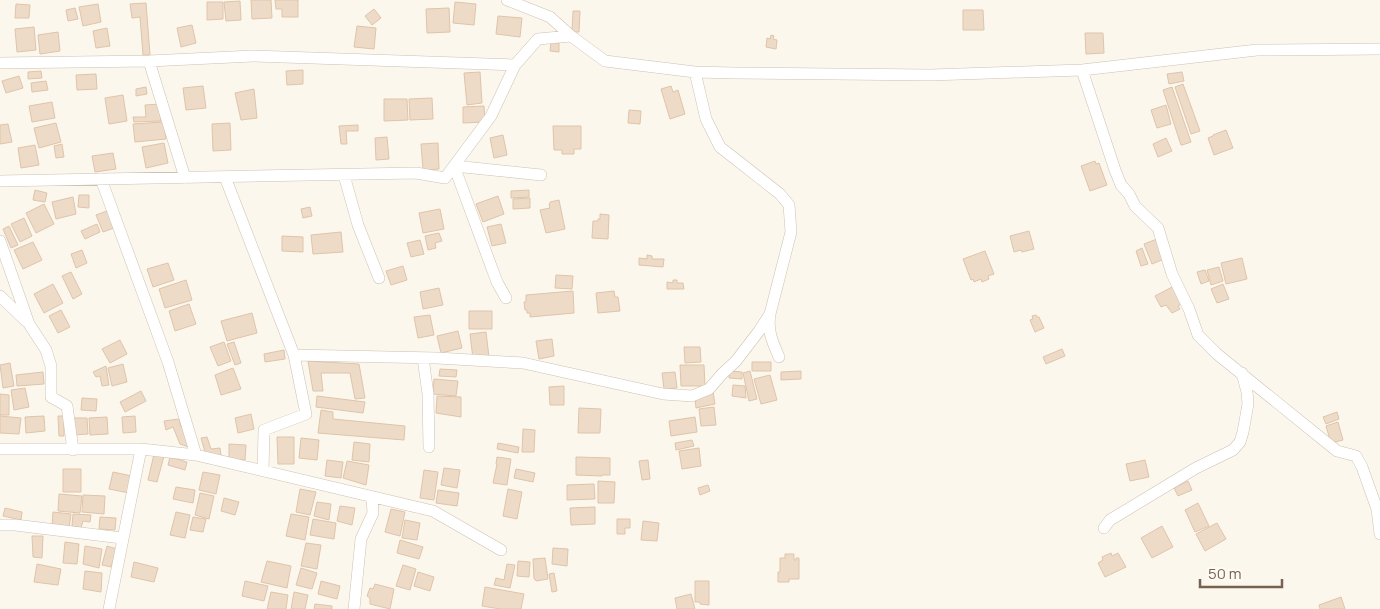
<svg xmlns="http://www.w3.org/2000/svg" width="1380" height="609" viewBox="0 0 1380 609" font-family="Manrope,sans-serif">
	<rect width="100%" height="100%" fill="#fbf7ed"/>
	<path fill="#eedbc7" stroke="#dfc4a9" d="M251 0H271L272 18 252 19Z
		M275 0H298V17H282V9H276Z
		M240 1 241 20 226 21 224 2Z
		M207 2H223V19L207 20Z
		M455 2 476 4 474 25 453 23Z
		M146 3 150 55H143L140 17 132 18 130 4Z
		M16 4 30 5 29 18H15Z
		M98 4 101 22 83 26 79 7Z
		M75 8 78 19 68 21 66 10Z
		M449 8 450 32 427 33 426 9Z
		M374 9 381 18 372 25 365 16Z
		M963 10H983L984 30H963Z
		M573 11H580L579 32H572Z
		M498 16 522 18 520 37 496 34Z
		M192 25 196 43 181 47 177 28Z
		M357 26 376 28 374 49 354 47Z
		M34 27 36 50 17 52 15 29Z
		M107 28 110 46 96 48 93 31Z
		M58 32 60 51 40 54 38 35Z
		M1085 33H1103L1104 53 1086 54Z
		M771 35 774 36 773 39 777 40 776 49 766 47 767 38 770 39Z
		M551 42 559 43V52L550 51Z
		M303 70V84L287 85 286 71Z
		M41 71 42 78 28 79V72Z
		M480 72 482 103 467 105 464 73Z
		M1182 72 1184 81 1169 84 1167 74Z
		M96 74 97 89 77 90 76 75Z
		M19 76 23 88 6 93 2 81Z
		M46 81 48 90 32 92 31 83Z
		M1183 84 1200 131 1191 134 1175 87Z
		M203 86 206 108 186 110 183 88Z
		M671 86 673 92 678 90 685 114 670 119 661 89Z
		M146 87 147 94 136 96V89Z
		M1172 87 1191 142 1182 145H1181L1163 90Z
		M254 89 257 118 241 120 235 93Z
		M123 95 127 121 109 124 105 98Z
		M432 98 433 119 410 120 409 99Z
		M384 99H407L408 120 384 121Z
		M52 102 55 118 32 122 29 106Z
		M160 104 161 121 134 122 133 117H146L145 105Z
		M1166 105 1171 124 1157 128 1151 110Z
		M484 106 485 122 463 123V107Z
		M629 110 641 111 640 124 628 123Z
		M164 122 166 139 135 142 133 124Z
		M56 123 61 142 39 148 34 128Z
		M230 123 231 150 213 151 212 124Z
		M8 124 12 142 0 144V125Z
		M358 125V131H346L347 144H341L339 126Z
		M553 126H581V149H574V154H562V150H554Z
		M1226 130 1233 148 1214 155 1208 138 1213 136V135Z
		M503 135 507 155 494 158 490 138Z
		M387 137 389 159 376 160 375 138Z
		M1166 138 1172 151 1158 157 1153 144Z
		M164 143 168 163 146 168 142 147Z
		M438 143 439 169 423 170 421 144Z
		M62 144 64 157 56 158 54 146Z
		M35 145 39 165 21 168 18 148Z
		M113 153 116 169 95 172 92 156Z
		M1095 161 1096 164 1099 163 1107 185 1090 191 1081 166Z
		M35 190 47 193 45 202 33 200Z
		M529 190V197L511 198V191Z
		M79 195H89V208L78 207Z
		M498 196 504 214 483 222 476 204Z
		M73 197 76 214 56 219 52 202Z
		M530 198V208L513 209V199Z
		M559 200 565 229 546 233 540 210 550 208 549 204 550 203V202Z
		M44 204 54 224 36 233 26 213Z
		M310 207 312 216 303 218 301 209Z
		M440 209 444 229 423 233 419 213Z
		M107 211 114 228 103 232 96 215Z
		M600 214 609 215 608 239 592 238 593 221H598V219H600Z
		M24 218 32 236 20 242 11 224Z
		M97 224 100 232 85 239 81 231Z
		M501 224 506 243 492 246 487 227Z
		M9 226 18 245 11 248 3 229Z
		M1029 231 1034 249 1022 252 1021 250 1014 252 1010 236Z
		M341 232 343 252 313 254 311 235Z
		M439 233 442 241 435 243 436 248 428 250 425 236Z
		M282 236 303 237V252L282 251Z
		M1157 239 1164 259 1152 264 1144 244Z
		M420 240 424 254 411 257 407 243Z
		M33 242 42 260 23 269 14 250Z
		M1142 248 1148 264 1141 266 1136 251Z
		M82 250 87 263 76 268 71 254Z
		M985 251 994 274 988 276 989 279 982 282 981 279 974 282 973 279 971 280 963 259Z
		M647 255 652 256V259H664L663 267 639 265V258L647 259Z
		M1242 258 1247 279 1226 284 1221 263Z
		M168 263 174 280 153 287 147 269Z
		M403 266 407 280 391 285 386 271Z
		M1219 267 1223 281 1211 285 1207 270Z
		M1205 270 1209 281 1201 284 1197 272Z
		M71 272 82 294 73 299 62 276Z
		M556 275 573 276 572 289 555 288Z
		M186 280 192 300 165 308 159 289Z
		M673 280H677V283H683L684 289H667V282L673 283Z
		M53 284 63 303 44 313 34 294Z
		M1223 284 1229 299 1217 303 1211 289Z
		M1174 286 1183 303 1178 306 1180 309 1172 313 1166 305 1161 307 1155 296Z
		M439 288 443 305 423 309 420 292Z
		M573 291 574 313 530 317V313H527V310H525L524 302H526V295Z
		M614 291 615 297H618L620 311 598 313 596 293Z
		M189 304 196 324 175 331 169 311Z
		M61 310 70 327 58 333 49 316Z
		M469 311H492V329H469Z
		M252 313 257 333 227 341 221 321Z
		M430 315 434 335 418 338 414 317Z
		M1036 315 1037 317H1039L1044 328 1035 332 1030 320 1033 319 1032 316Z
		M458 331 462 348 441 353 437 336Z
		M486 332 489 357 473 359 470 334Z
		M552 339 554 356 539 359 536 341Z
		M120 340 127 354 110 363 102 349Z
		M224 342 231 361 218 366 210 347Z
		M234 342 241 363 235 365 227 344Z
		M684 347H700L701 362 685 363Z
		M1062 349 1065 356 1046 364 1043 357Z
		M284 350 285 359 265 362 264 354Z
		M308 361 359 364 365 398 355 399 350 373H321L323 391H313Z
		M752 362H771V371H752Z
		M10 363 14 386 3 388 0 365Z
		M123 364 127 382 112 386 108 368Z
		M680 365H704L705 386H681Z
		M106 366 109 385 102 386 100 376 96 377 93 372Z
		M233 368 241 389 221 395 215 375Z
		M440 369 457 370 456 377 439 376Z
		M730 371 742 372V379L729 378Z
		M750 371 757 399 749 401 743 373Z
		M801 371V379L781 380V372Z
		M43 372 44 384 17 386 16 375Z
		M675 372 677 388 664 389 662 373Z
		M770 375 777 400 761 404 754 379Z
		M434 379 458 381 456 396 433 394Z
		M733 385 745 386 746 398 732 396Z
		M564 386V405H550L549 387Z
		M25 388 29 407 14 410 11 390Z
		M141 391 146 401 125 412 120 402Z
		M713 392 715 404 696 408 695 398Z
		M0 394 9 395V415H0Z
		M317 396 365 402 363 413 316 407Z
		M437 396 461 397V417L436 413Z
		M82 398 97 399 96 411 81 410Z
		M714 407 716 425 701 426 699 409Z
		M579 408 601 409 600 433H578Z
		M321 410 333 412V419L405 426 404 440 318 433Z
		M1337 412 1339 419 1326 424 1323 417Z
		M251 414 254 429 238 433 235 418Z
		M0 416 21 418 19 434 0 433Z
		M44 416 45 431 26 433 25 417Z
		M58 416H64V436H59Z
		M135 416 136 432 123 433 122 417Z
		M107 417 108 434 90 435 89 418Z
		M695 417 697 432 671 436 669 421Z
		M74 418H87L88 434 74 435Z
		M179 419 181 427 185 426 189 447 180 444 173 427 166 430 164 421Z
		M1338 422 1343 440 1331 443 1326 426Z
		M523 429 535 430 534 452H522Z
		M207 437 211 449 220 448 221 455 212 456 205 452 201 438Z
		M277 437H294V464H278Z
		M301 438 319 440 317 460 299 458Z
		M692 440 694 446 676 450 675 443Z
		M354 442 370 444 369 462 352 460Z
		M498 443 519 447 518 453 497 449Z
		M229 444 246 445 245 460 229 459Z
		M699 448 701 466 682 469 679 451Z
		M154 454 164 456 157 482 148 480Z
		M170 457 187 462 185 470 168 465Z
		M497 457 511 459 507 485 493 483 497 464H496Z
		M576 457 610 458V475H602V476L576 475Z
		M327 460 343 462 341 478 325 476Z
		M648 460 650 479 642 480 639 461Z
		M1145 460 1149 477 1130 481 1126 464Z
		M347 461 369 465 366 485 343 478Z
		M444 468 460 470 457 488 441 485Z
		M63 469H81V492H63Z
		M516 469 535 473 533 482 514 478Z
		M424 470 438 472 434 500 420 498Z
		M113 472 132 476 129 493 109 489Z
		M203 472 220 475 216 494 199 490Z
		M598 481 615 482 614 503H598Z
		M1188 481 1192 490 1178 496 1174 488Z
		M594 484 595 499 567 500V485Z
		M708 485 710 491 700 495 698 488Z
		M176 487 195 490 193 503 173 499Z
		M300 489 316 492 310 515 296 512Z
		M508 489 522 492 517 519 503 516Z
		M438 490 459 493 457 506 436 503Z
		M200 493 214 496 209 519 195 515Z
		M59 494 82 496 80 513 58 511Z
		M83 495 105 496 104 514 82 512Z
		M224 498 239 502 235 515 221 511Z
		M317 502 331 504 329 520 314 516Z
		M1198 503 1209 526 1195 532 1185 510Z
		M340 506 355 508 352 525 337 521Z
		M595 507V524L571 525 570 508Z
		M5 508 22 512 21 520 3 516Z
		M391 509 405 512 400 536 385 532Z
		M53 512 71 514 69 528 52 526Z
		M176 512 190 515 185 538 170 535Z
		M73 514 91 515 90 522 83 521 81 528 72 526Z
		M291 514 309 517 305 540 286 536Z
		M100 517 116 518 115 530 99 529Z
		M193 517 206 519 203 532 190 530Z
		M313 519 336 523 334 539 310 535Z
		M617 519H630V528H625V534H617Z
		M405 520 420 523 417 540 402 538Z
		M643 521 659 523 657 541 641 540Z
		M1217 523 1226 539 1205 551 1196 534Z
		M1162 526 1173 547 1152 558 1141 538Z
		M32 536H43L42 558 33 557Z
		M400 540 423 547 419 559 397 553Z
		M65 542 79 544 77 564 63 563Z
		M306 543 321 545 317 569 301 566Z
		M85 546 102 549 99 568 83 564Z
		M107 546 117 549 111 567 102 565Z
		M553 548 568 549 567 566 552 564Z
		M1111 553 1112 556 1118 553 1126 567 1105 577 1098 563 1103 560 1102 557Z
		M785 554H794V560H796V558H799V579H789V582H778V572H780V558H785Z
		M545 558 548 579 536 581 535 579H534L533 559Z
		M267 561 291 566 287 588 261 582Z
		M518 561 530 562 529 577 517 576Z
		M134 562 158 568 154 582 131 577Z
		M37 564 61 569 58 585 34 582Z
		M507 564 515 565 510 588 494 585 496 578 504 580Z
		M403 565 416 569 410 590 396 586Z
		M301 568 317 573 312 589 296 585Z
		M85 571 102 573 101 592 83 589Z
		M418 572 434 577 430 591 414 586Z
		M554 573 557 591 552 592 549 574Z
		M245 581 268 586 264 601 242 596Z
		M321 581 340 586 337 599 318 594Z
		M695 581H709V605L700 604V602H695Z
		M375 584 394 589 390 609 370 604V598L367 596 370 588 373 589Z
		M485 587 524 594 521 609H500L482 606Z
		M271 592 288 595 286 609H267Z
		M294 592 308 595 305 609H291Z
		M691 594 695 609H677L675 598Z
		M1341 597 1345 609H1320L1319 605Z
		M315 604 332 606V609H314Z"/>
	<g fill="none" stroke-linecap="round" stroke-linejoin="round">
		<g stroke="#cdc1b3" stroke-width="12">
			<path id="street" d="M507 0 550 17 571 36
				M149 61 185 178
				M0 63 149 61 253 56 515 65 538 39 571 36 605 61 695 72 734 73 931 75 1082 70 1257 50 1380 49
				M1082 70 1115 170 1121 185 1129 194 1135 206 1158 228 1172 274 1189 309 1198 335 1217 354 1337 451 1356 456 1362 467 1377 509 1380 534
				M344 175 358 225 379 278
				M225 177 294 355 306 414 264 430 263 471
				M101 179 168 362 196 455
				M0 181 416 173 445 178 491 116 515 65
				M0 241 29 324 46 350 51 366V397L67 406 73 450
				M0 296 26 321
				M506 298 497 282 454 166 541 175
				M770 315C767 331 773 343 779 357
				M294 355 437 358 523 363 663 394 692 396 709 389 722 374 736 361 759 331 770 314 791 232 789 205 780 194 720 147 706 119 695 72
				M423 358 428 394 429 447
				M0 449H141L196 455 433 511 501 550
				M0 525H15L122 538
				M1104 528 1110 520 1196 468 1233 450 1240 442 1243 432 1248 404 1247 392 1242 373
				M109 609 141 449
				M354 609 361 539 373 513 372 498"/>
		</g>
		<use href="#street" stroke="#fff" stroke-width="11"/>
	</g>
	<path d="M1200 579v8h82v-8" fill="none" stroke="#756251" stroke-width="2.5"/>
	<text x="1208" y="579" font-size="15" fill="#756251" stroke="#fefbf3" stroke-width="4" paint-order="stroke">50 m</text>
</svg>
